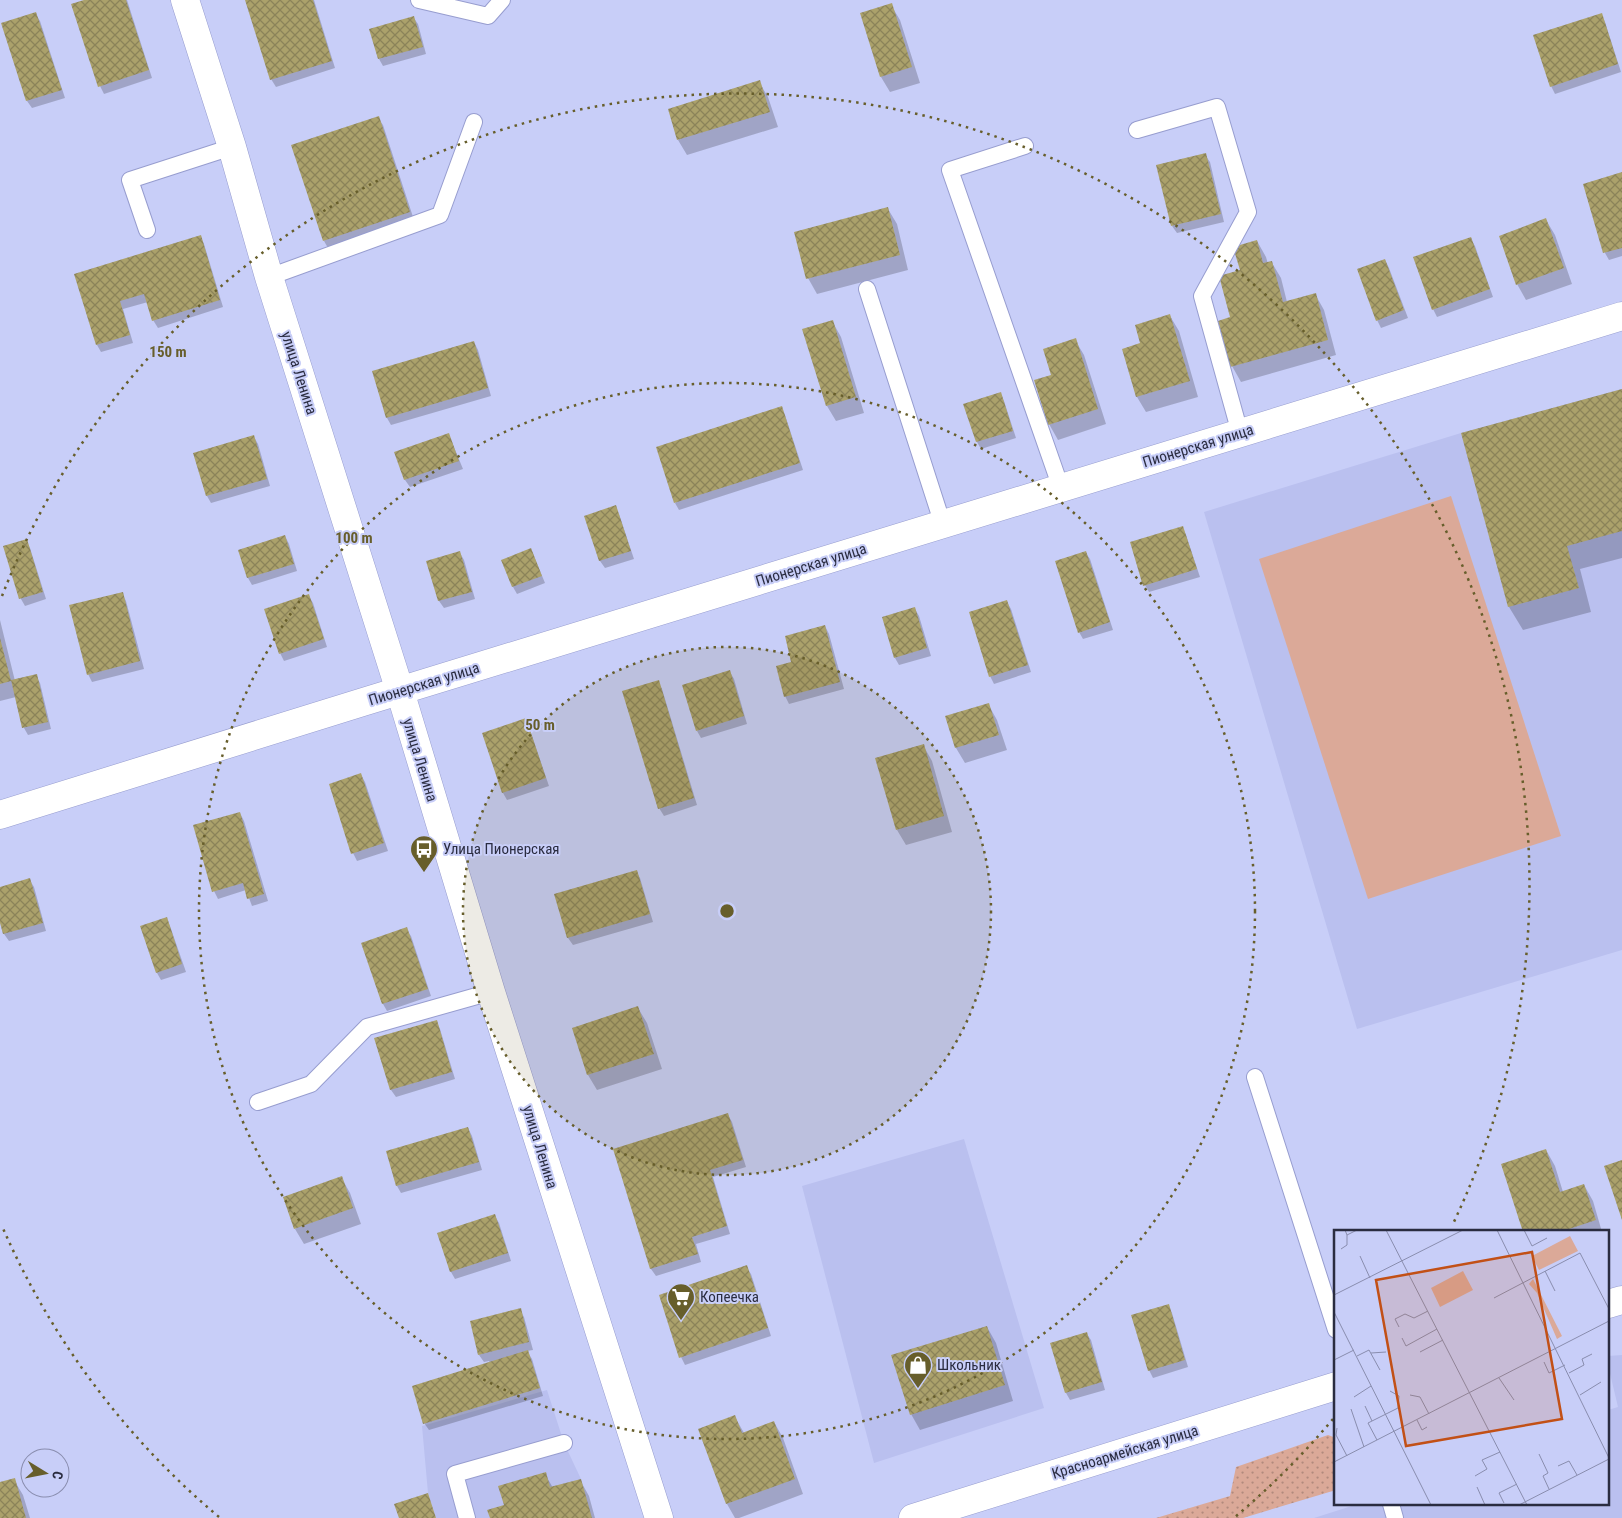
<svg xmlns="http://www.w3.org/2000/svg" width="1622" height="1518" viewBox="0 0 1622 1518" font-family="'Roboto Condensed',sans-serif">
	<defs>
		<pattern id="grass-dots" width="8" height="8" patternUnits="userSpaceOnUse" patternTransform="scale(1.25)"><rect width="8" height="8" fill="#dba998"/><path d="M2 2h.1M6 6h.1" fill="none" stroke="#b28a7d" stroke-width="1.8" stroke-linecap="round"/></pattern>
		<pattern id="building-cross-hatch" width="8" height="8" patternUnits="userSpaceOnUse" patternTransform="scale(1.25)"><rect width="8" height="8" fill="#aba16b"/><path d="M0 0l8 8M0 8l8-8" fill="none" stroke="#8b8359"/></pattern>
	</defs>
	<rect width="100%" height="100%" fill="#c8cef8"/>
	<path fill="#bac0ef" d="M1622 389V950L1357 1029 1204 512 1461 433Z
		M964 1139 1044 1408 874 1463 802 1186Z
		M1622 1355V1518H1314L1358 1504H1608V1410L1618 1407 1608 1365V1356Z
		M547 1390 564 1443 581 1479 592 1518H436L428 1493 422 1426Z"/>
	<path fill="url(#grass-dots)" d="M1328 1435 1336 1438V1490L1243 1518H1156L1230 1496 1236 1467Z"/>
	<path fill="#dba998" d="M1451 496 1561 836 1368 899 1259 559Z"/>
	<path fill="#0003" d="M88 0H127L152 78 104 94 100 86Z
		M247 0H314L335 68 276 87 271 79Z
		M891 5 900 20 920 83 890 92 881 77Z
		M35 13 40 21 65 98 32 108 27 101 3 24Z
		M1601 14 1605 22 1621 72 1555 94 1551 86Z
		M413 17 418 24 426 54 383 66 379 59Z
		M759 82 768 97 778 127 687 155 678 140Z
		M378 118 383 125 414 220 328 248 324 241Z
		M1205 155 1210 162 1224 222 1177 233 1172 226Z
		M1622 173V256L1609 260 1605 253 1584 185Z
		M888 209 897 224 908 270 817 294 808 278Z
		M1546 220 1555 235 1572 284 1526 300 1517 284Z
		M200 236 204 244 223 307 158 328 153 320 148 302 123 309 133 343 101 352 97 345 76 275Z
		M1470 238 1475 246 1493 297 1437 317 1433 309Z
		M1257 241 1266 257 1268 264 1272 263 1281 278 1287 302 1315 294 1324 310 1336 355 1241 382 1232 366V318L1241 271Z
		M1385 260 1389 268 1408 318 1381 328 1377 320Z
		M1170 316 1179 331 1198 397 1146 412 1137 397 1142 344Z
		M832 321 841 337 864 413 836 421 827 406Z
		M1075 340 1084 355 1106 424 1058 440 1049 424Z
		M474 342 478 350 491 396 391 425 387 418Z
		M1622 390V558L1580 569 1591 612 1523 630 1509 607 1463 434Z
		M1000 394 1004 401 1016 438 981 449 977 442 965 405Z
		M781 408 785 415 803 470 679 510 675 503Z
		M449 435 463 469 410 487 405 480 396 453Z
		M254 437 258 444 270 486 211 503 207 496 195 454Z
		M615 507 619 514 634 559 605 568 600 561 586 517Z
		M1182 527 1186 535 1200 577 1149 592 1145 585Z
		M285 536 289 544 297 571 252 585 248 578 240 551Z
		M26 541 30 548 46 599 25 606 21 599 5 547Z
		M531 549 545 583 517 594 513 587Z
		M1085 552 1090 559 1113 630 1083 639 1079 632Z
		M460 553 464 560 475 599 444 608 439 601 428 562Z
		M122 593 126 601 144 669 92 682 88 674Z
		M308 595 313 603 327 647 284 661 280 653Z
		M1007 602 1011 609 1031 672 994 684 990 676Z
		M915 609 919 616 931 656 899 665 895 658Z
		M0 620 15 681 36 676 40 683 51 729 28 735 24 728 16 697 0 701Z
		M825 626 829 634 844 689 789 704 785 696Z
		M730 672 734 679 747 724 701 738 697 731Z
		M658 682 662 689 697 805 664 816 659 808Z
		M988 704 997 720 1007 750 965 763 956 748 947 717Z
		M525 720 529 727 549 786 507 800 503 793Z
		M923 745 932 761 952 832 906 845 897 830Z
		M361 775 365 782 388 851 357 861 353 853Z
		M240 813 244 821 268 901 252 906 246 890 218 899 214 891Z
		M636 871 640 878 653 922 573 945 568 938 556 895Z
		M29 879 34 887 46 931 9 941 4 934 0 918V888Z
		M166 918 170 926 186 972 161 980 157 973Z
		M406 929 411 936 431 996 387 1011 383 1004Z
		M638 1008 647 1023 662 1069 597 1090 588 1075 573 1029Z
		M436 1021 440 1029 455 1079 396 1097 391 1090 376 1039Z
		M728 1115 732 1122 746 1167 713 1177 730 1234 696 1244 701 1262 656 1276 651 1269 615 1150Z
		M468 1128 472 1136 482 1170 401 1193 397 1186 388 1152Z
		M1546 1150 1555 1166 1563 1192 1584 1185 1593 1201 1602 1232H1524Z
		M341 1177 350 1193 361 1224 304 1244 295 1229Z
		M495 1216 499 1223 511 1261 455 1279 451 1272 439 1234Z
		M746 1267 751 1274 771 1336 685 1365 681 1357Z
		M1168 1306 1172 1313 1188 1367 1153 1378 1149 1370Z
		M520 1310 524 1317 533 1350 527 1351 532 1359 543 1396 429 1430 424 1423 490 1363 489 1361 484 1362 479 1355 471 1322Z
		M987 1327 996 1343 1013 1401 920 1430 911 1414Z
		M1086 1333 1091 1340 1105 1390 1070 1400 1066 1393 1052 1343Z
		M735 1417 744 1433 774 1422 783 1438 803 1494 739 1518H735L727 1504Z
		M545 1474 553 1488 580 1480 589 1496 595 1518H491Z
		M14 1480 23 1495 30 1518H0V1484Z"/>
	<path fill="url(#building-cross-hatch)" d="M84 0H126L149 70 98 87 71 4Z
		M245 0H313L332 61 270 80Z
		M892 3 912 67 880 77 860 13Z
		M36 12 62 90 26 101 1 23Z
		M1602 13 1618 64 1550 87 1533 35Z
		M414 16 423 47 378 59 369 29Z
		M760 80 770 112 677 140 668 109Z
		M379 116 410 212 323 241 291 145Z
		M1206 153 1221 214 1171 226 1156 165Z
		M1622 172V248L1603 253 1583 184Z
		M888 207 900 255 806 279 794 232Z
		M1546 218 1564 268 1516 285 1499 236Z
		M201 235 220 300 152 321 144 294 120 301 130 335 96 345 74 274Z
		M1471 237 1490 289 1432 310 1413 257Z
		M1257 240 1263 263 1272 261 1283 302 1316 293 1328 340 1230 367 1218 321 1230 317 1219 276 1240 270 1233 247Z
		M1385 259 1404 310 1376 321 1357 269Z
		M1170 314 1190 381 1136 397 1122 349 1140 343 1135 325Z
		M833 320 856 397 826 406 802 329Z
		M1076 338 1098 409 1048 425 1034 380 1051 375 1043 349Z
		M474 341 488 388 386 418 372 371Z
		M1622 389V531L1567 546 1579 588 1508 607 1461 433Z
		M1001 392 1013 431 976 442 963 404Z
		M782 406 800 463 674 503 656 447Z
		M449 433 459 461 404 480 394 452Z
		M254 435 267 479 206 496 193 453Z
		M616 505 631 551 599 561 584 516Z
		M1183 526 1197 569 1143 586 1130 542Z
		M285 535 294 564 247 578 238 550Z
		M27 539 43 592 19 599 3 546Z
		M531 548 542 576 512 587 501 560Z
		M460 551 472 592 438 601 426 561Z
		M1086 551 1110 622 1078 633 1055 561Z
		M123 592 140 661 87 675 69 605Z
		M309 594 324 639 279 654 264 609Z
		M1007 600 1028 665 989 677 969 612Z
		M915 607 927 648 894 658 882 617Z
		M825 625 840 682 784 697 776 666 791 662 785 636Z
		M0 638 11 681 0 684Z
		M730 670 744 716 696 731 682 685Z
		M37 674 48 722 22 728 11 680Z
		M659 680 694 798 658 809 622 691Z
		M989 703 999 735 955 748 945 716Z
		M526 718 546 778 502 793 482 733Z
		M924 744 944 816 896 830 875 758Z
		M361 773 384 843 351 854 329 784Z
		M240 812 264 894 247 899 243 883 212 892 193 825Z
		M637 870 650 914 567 938 554 894Z
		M30 878 43 923 3 934 0 923V887Z
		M167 917 182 964 156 973 140 926Z
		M407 927 428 989 382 1004 361 943Z
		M638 1006 654 1054 587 1075 572 1028Z
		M437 1020 452 1072 390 1090 374 1038Z
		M728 1113 743 1160 710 1170 727 1226 692 1237 698 1254 650 1269 613 1149Z
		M468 1127 479 1162 396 1186 386 1151Z
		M1546 1149 1560 1192 1584 1184 1596 1220 1560 1232H1523L1501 1164Z
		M1622 1160V1220L1604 1166Z
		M342 1176 353 1208 294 1229 283 1197Z
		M495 1214 508 1253 450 1272 437 1233Z
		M747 1265 768 1328 679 1358 659 1295Z
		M1169 1304 1185 1360 1148 1371 1131 1315Z
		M521 1308 529 1342 478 1355 470 1321Z
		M987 1326 1005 1385 910 1415 891 1355Z
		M1087 1332 1102 1382 1065 1393 1050 1343Z
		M528 1350 540 1388 423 1424 412 1386Z
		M735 1415 742 1433 774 1421 795 1479 726 1504 698 1429Z
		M546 1472 550 1487 581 1479 592 1518H490L487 1510 504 1505 498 1486Z
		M15 1478 26 1518H0V1482Z
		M428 1493 436 1518H399L394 1504Z"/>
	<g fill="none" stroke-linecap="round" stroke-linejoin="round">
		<g stroke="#979dcf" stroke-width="18">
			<path id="service" d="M419 0 488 16 502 0
				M1137 130 1217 107 1248 212 1202 296 1240 433
				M1025 146 950 170 1061 488
				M147 230 130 180 232 147
				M269 277 440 215 474 122
				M867 289 943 525
				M1255 1077 1336 1330
				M258 1102 311 1084 367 1027 491 992
				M1391 1504 1395 1518
				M467 1518 455 1474 564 1443"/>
		</g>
		<g stroke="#979dcf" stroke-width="29">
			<path id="minor" d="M0 815 363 702 1622 316"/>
		</g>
		<g stroke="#979dcf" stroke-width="29">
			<path id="tertiary" d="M185 0 232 147 269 277 400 691 491 992 659 1518
				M1608 1304 1622 1300
				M913 1518 1336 1386"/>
		</g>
		<use href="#service" stroke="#fff" stroke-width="16"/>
		<use href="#minor" stroke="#fff" stroke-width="28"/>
		<use href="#tertiary" stroke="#fff" stroke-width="28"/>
	</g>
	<circle cx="727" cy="911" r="264" fill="#675e2b" fill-opacity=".12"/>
	<g fill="none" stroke="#675e2b" stroke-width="2.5" stroke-dasharray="2.5 5">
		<circle cx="727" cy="911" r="264"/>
		<circle cx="727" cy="911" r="528"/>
		<path d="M1333 1419A791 791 0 0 1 1235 1517M219 1517A791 791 0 0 1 2 1226M2 596A791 791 0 1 1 1452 1226"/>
	</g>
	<defs>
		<g id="bus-pin" transform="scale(1.4375)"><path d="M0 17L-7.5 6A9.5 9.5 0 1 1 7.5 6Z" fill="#675e2b" stroke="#c8cef8"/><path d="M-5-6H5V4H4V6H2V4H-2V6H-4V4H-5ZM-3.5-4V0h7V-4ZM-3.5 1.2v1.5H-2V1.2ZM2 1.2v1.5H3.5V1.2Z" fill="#fff"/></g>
		<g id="supermarket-pin" transform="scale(1.4375)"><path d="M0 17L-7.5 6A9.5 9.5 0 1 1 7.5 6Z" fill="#675e2b" stroke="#c8cef8"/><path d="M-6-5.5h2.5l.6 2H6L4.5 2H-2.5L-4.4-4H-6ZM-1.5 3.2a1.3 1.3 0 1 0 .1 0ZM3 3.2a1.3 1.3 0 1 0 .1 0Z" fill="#fff"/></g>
		<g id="shop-pin" transform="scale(1.4375)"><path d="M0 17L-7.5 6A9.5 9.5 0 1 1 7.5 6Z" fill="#675e2b" stroke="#c8cef8"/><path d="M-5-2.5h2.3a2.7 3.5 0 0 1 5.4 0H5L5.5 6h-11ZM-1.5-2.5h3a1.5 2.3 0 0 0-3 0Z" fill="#fff"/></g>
	</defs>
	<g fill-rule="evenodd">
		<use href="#bus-pin" x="424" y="849"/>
		<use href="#supermarket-pin" x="681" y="1297"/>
		<use href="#shop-pin" x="918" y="1365"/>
	</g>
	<g text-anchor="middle" stroke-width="4" stroke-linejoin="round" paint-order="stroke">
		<g font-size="15" fill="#2a2c40" stroke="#c8cef8">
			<text transform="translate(299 373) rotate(72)" y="5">улица Ленина</text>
			<text transform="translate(1198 446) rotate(-17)" y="5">Пионерская улица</text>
			<text transform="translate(811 565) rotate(-17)" y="5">Пионерская улица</text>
			<text transform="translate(424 684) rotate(-17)" y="5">Пионерская улица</text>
			<text transform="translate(420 760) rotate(73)" y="5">улица Ленина</text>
			<text transform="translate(540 1147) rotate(73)" y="5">улица Ленина</text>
			<text transform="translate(1125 1452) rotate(-17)" y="5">Красноармейская улица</text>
		</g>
		<g font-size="15" fill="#2a2c40" stroke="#c8cef8" text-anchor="start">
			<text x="443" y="854">Улица Пионерская</text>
			<text x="700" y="1302">Копеечка</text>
			<text x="937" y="1370">Школьник</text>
		</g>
	</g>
	<g transform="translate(1334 1230)">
		<rect width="275" height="275" fill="#c8cef8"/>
		<path d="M199 49 228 106 223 109 203 63 195 54Z" fill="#dba998"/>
		<path d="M236 6 244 21 205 40 198 26ZM129 41 139 60 106 77 97 58Z" fill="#dba998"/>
		<path fill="none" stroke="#898dae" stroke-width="1" d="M11 0 13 5 23 0M52 0 193 275M163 0 275 228M190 0 198 16 213 8M7 19 13 15V5M26 26 36 48M211 41 221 61M0 65 129 0M160 68 246 23 275 79M0 82 97 275M65 97 61 89 71 84 80 88 94 81M68 108 72 116 103 99M86 122 109 110M37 123 52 122M23 126 35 120 46 140M0 130 20 120M210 132 215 143 231 135M235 143 250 135 248 129 258 124M165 148 180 170M76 165 86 167 95 184M246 165 267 152M20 167 37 156M31 176 38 191M17 179 30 217M83 190 88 200 93 197M3 198 2 205 13 226M43 210 34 193 64 178 65 166 56 161M205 224 214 243 209 246 215 259M0 232 275 91M224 236 235 231 243 245M141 246 153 239 148 230 166 222M143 257 151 275M170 273 165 263 183 254M185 275 275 229"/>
		<path fill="#c25016" fill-opacity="0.15" stroke="#c25016" stroke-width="2.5" d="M198 22 228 189 72 216 42 50Z"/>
		<rect width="275" height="275" fill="none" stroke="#2a2c40" stroke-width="2.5"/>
	</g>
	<circle cx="727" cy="911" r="8" fill="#675e2b" stroke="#c8cef8" stroke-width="2.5"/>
	<g font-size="15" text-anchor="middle" font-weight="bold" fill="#675e2b" stroke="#c8cef8" stroke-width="4" stroke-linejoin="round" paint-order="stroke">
		<text x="168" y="357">150 m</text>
		<text x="354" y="543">100 m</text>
		<text x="540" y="730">50 m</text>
	</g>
	<g transform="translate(45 1473) rotate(100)"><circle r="24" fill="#c8cef8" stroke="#898dae"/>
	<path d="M0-4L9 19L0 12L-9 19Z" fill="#675e2b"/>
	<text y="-8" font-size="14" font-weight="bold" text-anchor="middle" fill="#2a2c40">С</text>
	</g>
</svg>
